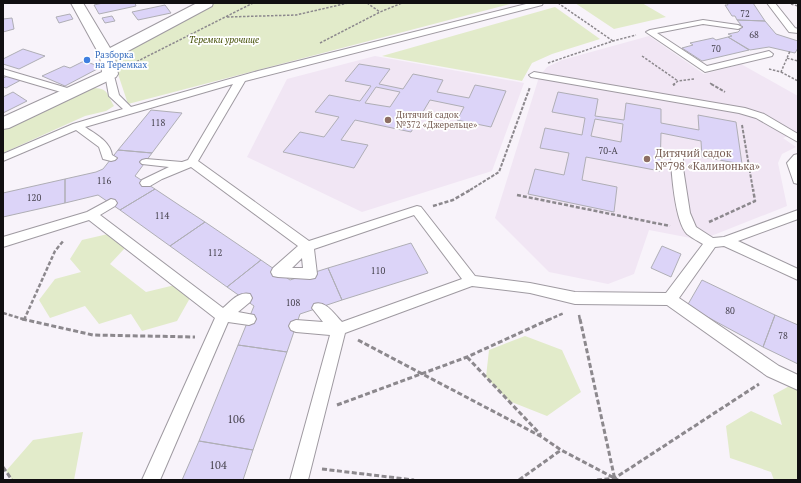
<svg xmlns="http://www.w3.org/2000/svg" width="801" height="483" viewBox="0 0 801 483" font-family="'PT Serif',serif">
	<rect width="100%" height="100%" fill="#f8f3fa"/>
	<path fill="#f1e6f4" d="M649 36 704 74 741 64 798 96V132L783 138 796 147 782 154 778 163 787 206 701 240 649 230 634 274 608 284 549 272 495 218 539 77 547 67 562 60Z
		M375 56 524 83 492 171 362 212 247 157 287 79Z"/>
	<path fill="#e2ebca" d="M215 3H514L128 104 112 56Z
		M575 3H642L666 17 614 29Z
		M555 7 600 39 552 54 532 63 522 81 382 56Z
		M88 88C108 88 105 90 114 106L106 111 85 116 3 153V126Z
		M108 234 125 248 110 264 146 292 175 285 190 298 177 321 142 331 131 314 99 324 85 306 50 318 39 300 55 279 81 272 70 259 82 240Z
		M525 336 562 350 581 392 547 416 509 401 486 377 489 350Z
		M793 384 798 387V480H774L771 472 730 458 726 426 751 411 782 425 773 395Z
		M83 432 74 480H12L6 471 33 440Z"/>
	<path fill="#dcd4f8" stroke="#afaeb5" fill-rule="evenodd" d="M103 3H135L136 6 99 14 94 5Z
		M727 3H753L765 21 737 20 735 16H732L725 5H728Z
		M165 5 171 13 138 20 132 12Z
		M70 14 73 19 59 23 56 17Z
		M112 16 115 21 105 23 102 18Z
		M12 18 14 29 3 32V19Z
		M737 20 765 21 776 34 798 41V48L795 53 769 47 750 50 728 37 732 36 728 34 738 32 740 30 737 25H741Z
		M728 37 749 50 702 61 682 48 693 45 690 43 713 38 716 40Z
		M23 49 45 56 19 69 3 64V59Z
		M84 61 101 67 65 86 42 76 64 66 70 68Z
		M359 64 390 69 379 84 403 89 413 74 443 80 437 92 469 98 475 85 506 91 491 127 457 120 464 107 430 100 411 132 355 120 341 140 368 145 354 168 283 152 300 132 324 137 339 117 315 112 329 95 360 101 371 86 345 81ZM376 87 400 92 390 107 365 103Z
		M8 76 21 80 6 88 3 87V78Z
		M13 92 27 101 3 113V97Z
		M558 92 598 99 595 116 624 120 626 103 661 109V123L699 130 698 115 736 122 742 164 702 157 701 141 661 133 660 171 586 157 582 180 617 187 614 212 528 194 535 169 564 175 569 153 540 148 545 128 582 135 585 118 552 112ZM595 119 623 124 621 142 591 136Z
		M151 110 182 113 152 153 118 150Z
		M118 150 152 153 135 176 155 189 120 210 98 195 65 203V179L96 172 103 169Z
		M65 179V203L3 217V193Z
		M155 189 179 205 205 222 170 246 120 210Z
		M205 222 261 260 227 287 170 246Z
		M411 243 428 273 342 300 328 268Z
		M662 246 681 254 671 277 651 268Z
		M261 260 290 280 328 268 342 300 300 314 287 352 238 345 254 306 227 287Z
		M702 280 775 315 763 347 687 306Z
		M775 315 798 325V364L763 347Z
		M238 345 287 352 253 450 199 441Z
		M199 441 253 450 243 480H182Z"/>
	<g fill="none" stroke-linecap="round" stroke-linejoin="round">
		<g stroke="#9f9aa1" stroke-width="2">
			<path id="lane" d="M530 3H543L542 5 245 81 198 161 309 241 417 206 421 207 475 276 530 283 575 292 666 293 703 244C698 241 692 238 687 234 675 222 671 171 671 154L677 151 681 152 683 154V168L690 213 696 227 713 238 724 237 798 210V219L738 241 798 269V280L724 246 715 247 679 298 779 366 798 375V390L767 376 667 305 575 304 530 293 472 286 345 333 308 480H290L330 335 296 332 291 330 289 326 291 322 296 320 323 322 312 308 314 304C326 300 334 314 342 322L462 279 414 215 314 249 317 274 315 278 310 279 278 277 273 276 271 272 273 268 298 246 191 167 162 179 150 186H142L140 183 142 180 169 167 142 164 140 162 142 160 146 159 182 162 188 160 233 84 85 127C95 134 110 141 112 155L117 158 115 160 111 161 103 159 99 147 76 130 3 161V154L73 124 123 109 109 96 105 74 107 72H113L119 95 131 107 258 71ZM302 258 303 268H292Z
				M767 3H775L795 28 798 29V33L789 32Z
				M703 20 738 25 742 27 738 29 703 24 657 33 707 66 769 51 773 54 772 56 705 72 646 32 650 30Z
				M3 69 74 90 76 92 71 95 3 75Z
				M534 72 745 108 764 114 798 134V142L756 118 739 113 531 77 529 75Z
				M798 154V184L794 183 787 163 794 155Z
				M111 199 115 200 117 203 115 206 100 215 223 308C231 301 239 291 250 294L252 298 250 302 238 312 254 315 256 319 254 323 249 325 228 322 160 480H142L215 318 89 220 3 247V237L87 212Z"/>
		</g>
		<g stroke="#9f9aa1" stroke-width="2">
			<path id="street" d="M71 3H83L110 48 197 3H213L212 6 115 58 118 74 116 77 9 128 3 129V117L102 72 100 56Z"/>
		</g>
		<path stroke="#8c888d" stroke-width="1.5" stroke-dasharray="2.5 1.5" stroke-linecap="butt" d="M367 3 380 12
			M558 3 613 41
			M791 4 798 6
			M227 17 296 15 348 3
			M320 43 380 12 402 3
			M642 56 678 81
			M787 58 798 61
			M548 63 613 41 636 35
			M126 67 253 3
			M769 69 781 72 790 51
			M781 72 798 81
			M710 83 713 85
			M673 85 678 81 694 79"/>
		<path stroke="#8c888d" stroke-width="2" stroke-dasharray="3.5 1.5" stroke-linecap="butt" d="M711 84 725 92
			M673 85 675 84
			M742 125 753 190
			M470 190 499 172 530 87"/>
		<path stroke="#8c888d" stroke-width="2.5" stroke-dasharray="4 2" stroke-linecap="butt" d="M517 195 670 226
			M433 206 453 200 472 189
			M709 222 755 201 753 189
			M3 313 26 320
			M579 315 580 320
			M24 320 55 251 64 240
			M548 320 564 313"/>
		<path stroke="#8c888d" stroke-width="3" stroke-dasharray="5 2.5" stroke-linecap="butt" d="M22 319 93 335 195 337
			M580 319 615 480
			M358 340 542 437 561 450 618 480
			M467 357 541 435
			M337 405 467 357 550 319
			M3 467 12 480
			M322 469 414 480
			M519 480 561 450
			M597 480 615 478 759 384"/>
		<use href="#lane" fill="#fff" fill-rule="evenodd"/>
		<use href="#street" fill="#fff" fill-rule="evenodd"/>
	</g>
	<circle fill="#3f7fe0" stroke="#fff" stroke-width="1.5" cx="87" cy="60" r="4"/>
	<g fill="#8d6e63" stroke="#fff" stroke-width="1.5">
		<circle cx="388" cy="120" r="4"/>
		<circle cx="647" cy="159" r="4"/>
	</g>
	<g text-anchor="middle" stroke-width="3.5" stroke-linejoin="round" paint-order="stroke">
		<g font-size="9" fill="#44404b">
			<text x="745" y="17">72</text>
			<text x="754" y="38">68</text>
			<text x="716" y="52">70</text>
			<text x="158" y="126">118</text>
			<text x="608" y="154">70-А</text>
			<text x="104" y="184">116</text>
			<text x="34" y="201">120</text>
			<text x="162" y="219">114</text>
			<text x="215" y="256">112</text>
			<text x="378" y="274">110</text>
			<text x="293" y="306">108</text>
			<text x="730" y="314">80</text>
			<text x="783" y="339">78</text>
		</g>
		<g font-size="9" font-style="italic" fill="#414c00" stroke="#fff">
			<text x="224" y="43">Теремки урочище</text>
		</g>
		<g font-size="9" fill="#366cbe" stroke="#fff" text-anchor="start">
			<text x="95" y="58">Разборка<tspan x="95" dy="10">на Теремках</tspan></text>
		</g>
		<g font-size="9" fill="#785e54" stroke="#fff" text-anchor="start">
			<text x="396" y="118">Дитячий садок<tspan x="396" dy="10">№372 «Джерельце»</tspan></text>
		</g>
		<g font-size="11" fill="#785e54" stroke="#fff" text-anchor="start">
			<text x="655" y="157">Дитячий садок<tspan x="655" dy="13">№798 «Калинонька»</tspan></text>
		</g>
		<g font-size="11" fill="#44404b">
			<text x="236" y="423">106</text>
			<text x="218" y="469">104</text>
		</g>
	</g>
	<rect width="801" height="483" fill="none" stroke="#110f11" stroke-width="8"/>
</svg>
